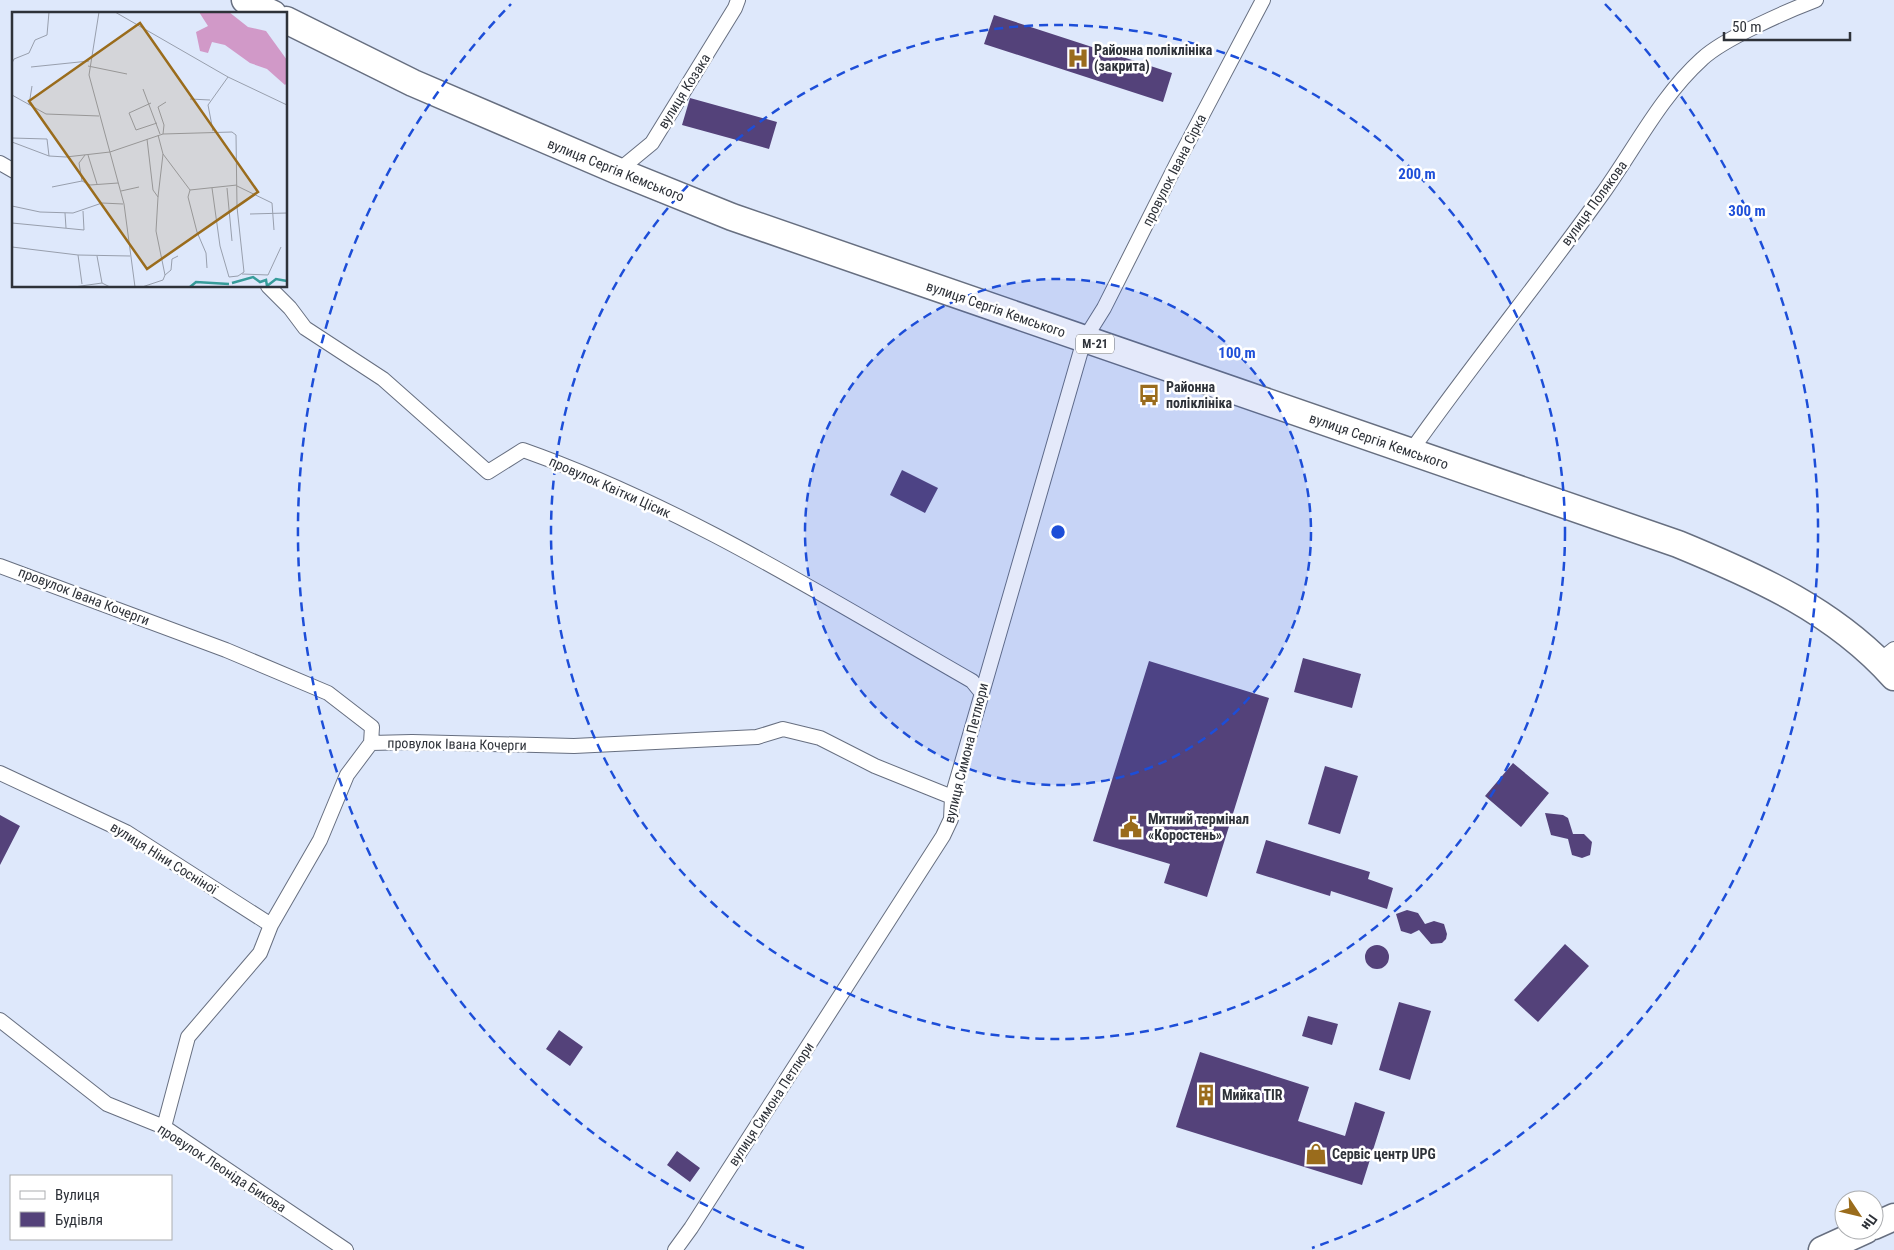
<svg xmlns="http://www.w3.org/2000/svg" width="1894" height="1250" viewBox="0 0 1894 1250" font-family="'Roboto Condensed',sans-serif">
	<rect width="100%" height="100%" fill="#dee8fb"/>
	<path fill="#54427a" d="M994 15 1172 73 1163 102 984 44Z
		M690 98 777 122 769 149 682 125Z
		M902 470 938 488 925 513 890 495Z
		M1303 658 1361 674 1352 708 1294 692Z
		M1149 661 1269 698 1207 897 1164 883 1170 864 1093 841Z
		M1513 763 1549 793 1521 827 1485 796Z
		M1325 766 1358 776 1340 834 1308 824Z
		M1545 813 1563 815 1568 818 1573 834H1584L1592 842 1590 855 1582 858 1572 855 1568 839 1551 835Z
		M0 815 20 826 0 865Z
		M1266 840 1370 872 1368 879 1393 888 1387 909 1331 891 1330 896 1256 873Z
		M1407 910 1418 913 1425 924 1434 921 1444 924 1447 934 1446 939 1442 943 1431 944 1419 930 1411 934 1401 931 1396 914Z
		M1565 944 1589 966 1538 1022 1514 1000Z
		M1365 957a12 12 0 1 1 24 0a12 12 0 1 1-24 0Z
		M1399 1002 1431 1011 1410 1080 1379 1070Z
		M1308 1016 1338 1024 1332 1045 1302 1036Z
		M559 1030 583 1047 570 1066 546 1049Z
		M1200 1052 1309 1087 1298 1121 1345 1136 1355 1102 1385 1112 1362 1185 1176 1127Z
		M677 1151 700 1168 690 1182 667 1165Z"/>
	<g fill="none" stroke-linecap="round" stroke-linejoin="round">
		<g stroke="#676f80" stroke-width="16">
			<path id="street" d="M0 163 14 171
				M618 171 652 143 735 8 738 0
				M268 286 290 308 305 328 383 379 488 472 523 450C682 506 827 598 972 681L981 692
				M1411 451C1473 363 1541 280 1603 193 1635 148 1661 96 1702 59 1723 39 1787 11 1816 0
				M0 566 226 650 328 693 372 727 371 743 412 742 574 746 757 737 783 729 820 738 875 766 952 797
				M1879 661 1894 649
				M0 773 126 832 271 925
				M0 1020 107 1104 164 1127 346 1250
				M164 1127 188 1037 260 953 271 925 320 840 347 775 371 743
				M675 1250 691 1228 943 836 951 819 952 797 1084 340 1104 308 1178 161 1263 0"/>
		</g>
		<g stroke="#676f80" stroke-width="29">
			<path id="highway" d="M245 0 273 14
				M286 20 413 83 618 171 732 217 1678 544C1758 577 1835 611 1894 677
				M1874 1226 1894 1217
				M1822 1250 1866 1230"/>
		</g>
		<use href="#street" stroke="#fff" stroke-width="14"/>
		<use href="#highway" stroke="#fff" stroke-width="26"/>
	</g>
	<circle cx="1058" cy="532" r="253" fill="#1d4ed8" fill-opacity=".12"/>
	<g fill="none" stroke="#1d4ed8" stroke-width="2.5" stroke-dasharray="9 6">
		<circle cx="1058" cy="532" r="253"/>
		<circle cx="1058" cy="532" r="507"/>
		<path d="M804 1248A760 760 0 0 1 511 4M1605 4A760 760 0 0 1 1312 1248"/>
	</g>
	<defs>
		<g id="hospital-bare" transform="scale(1.725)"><path d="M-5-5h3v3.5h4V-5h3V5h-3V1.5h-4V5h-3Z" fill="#9a6c1c" stroke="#fff" stroke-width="2.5" paint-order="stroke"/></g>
		<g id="bus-bare" transform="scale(1.725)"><path d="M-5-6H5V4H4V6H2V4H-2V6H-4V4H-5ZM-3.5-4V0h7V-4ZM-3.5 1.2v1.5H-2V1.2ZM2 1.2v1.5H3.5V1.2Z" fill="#9a6c1c" stroke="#fff" stroke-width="2.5" paint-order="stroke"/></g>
		<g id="civic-bare" transform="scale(1.725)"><path d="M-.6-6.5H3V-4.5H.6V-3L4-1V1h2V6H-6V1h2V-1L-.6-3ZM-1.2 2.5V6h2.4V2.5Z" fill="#9a6c1c" stroke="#fff" stroke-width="2.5" paint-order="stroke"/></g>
		<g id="building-bare" transform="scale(1.725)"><path d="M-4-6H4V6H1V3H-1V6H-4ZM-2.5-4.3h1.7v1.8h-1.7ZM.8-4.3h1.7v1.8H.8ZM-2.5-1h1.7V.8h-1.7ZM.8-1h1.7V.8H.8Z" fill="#9a6c1c" stroke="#fff" stroke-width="2.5" paint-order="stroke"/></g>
		<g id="shop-bare" transform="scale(1.725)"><path d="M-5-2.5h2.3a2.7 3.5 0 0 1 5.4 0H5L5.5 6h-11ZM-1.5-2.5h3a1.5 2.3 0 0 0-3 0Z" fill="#9a6c1c" stroke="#fff" stroke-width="2.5" paint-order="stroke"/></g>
	</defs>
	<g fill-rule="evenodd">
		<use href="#hospital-bare" x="1078" y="58"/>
		<use href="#bus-bare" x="1149" y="395"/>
		<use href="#civic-bare" x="1131" y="827"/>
		<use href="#building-bare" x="1206" y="1095"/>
		<use href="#shop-bare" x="1316" y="1154"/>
	</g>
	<g text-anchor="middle" stroke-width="5" stroke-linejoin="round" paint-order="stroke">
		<rect fill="#fff" stroke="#6d7074" stroke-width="1" x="1076" y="334.5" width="38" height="19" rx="4"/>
		<g font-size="12" font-weight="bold" fill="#2e3239">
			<text x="1095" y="348">М-21</text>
		</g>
		<g font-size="14" font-weight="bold" fill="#2e3239" stroke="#fff" text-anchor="start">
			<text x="1094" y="55">Районна поліклініка<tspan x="1094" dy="16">(закрита)</tspan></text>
			<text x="1166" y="392">Районна<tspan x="1166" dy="16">поліклініка</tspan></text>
			<text x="1148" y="824">Митний термінал<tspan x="1148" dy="16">«Коростень»</tspan></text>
			<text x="1222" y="1100">Мийка TIR</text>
			<text x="1332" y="1159">Сервіс центр UPG</text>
		</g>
		<g font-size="14" fill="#2e3239" stroke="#fff">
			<text transform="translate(684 91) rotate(-58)" y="5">вулиця Козака</text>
			<text transform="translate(616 170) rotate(22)" y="5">вулиця Сергія Кемського</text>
			<text transform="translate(1174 170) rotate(-63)" y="5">провулок Івана Сірка</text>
			<text transform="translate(1594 203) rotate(-54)" y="5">вулиця Полякова</text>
			<text transform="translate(996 309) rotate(19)" y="5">вулиця Сергія Кемського</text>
			<text transform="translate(1379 441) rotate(19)" y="5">вулиця Сергія Кемського</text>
			<text transform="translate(610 487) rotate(24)" y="5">провулок Квітки Цісик</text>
			<text transform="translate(84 596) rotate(21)" y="5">провулок Івана Кочерги</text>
			<text transform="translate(457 744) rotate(1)" y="5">провулок Івана Кочерги</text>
			<text transform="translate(966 753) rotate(-76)" y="5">вулиця Симона Петлюри</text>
			<text transform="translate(164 858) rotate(32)" y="5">вулиця Ніни Сосніної</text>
			<text transform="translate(771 1104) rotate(-57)" y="5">вулиця Симона Петлюри</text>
			<text transform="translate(222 1168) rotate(33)" y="5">провулок Леоніда Бикова</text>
		</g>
	</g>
	<g transform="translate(12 12)">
		<rect width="275" height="275" fill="#dee8fb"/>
		<path d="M187 0H217L236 15 254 19 275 48V71L273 73 255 57 238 51 213 33 200 30 196 41 188 39 184 20 196 14Z" fill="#d199c8"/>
		<path fill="none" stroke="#379c9a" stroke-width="2.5" d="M220 271 241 265 248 270 254 268 255 274 264 267 275 269M178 275 184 270 217 272"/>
		<path fill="none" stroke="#989fad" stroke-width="1" d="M87 0 77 63 112 192 123 275M103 0 216 65 275 93M0 51 2 47 17 41 23 28 35 23 37 0M76 54 115 62M19 55 77 49M131 77 148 122M0 83 34 102 87 104M178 87 198 88M139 91 117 101 124 118 145 111M17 93 20 74M201 119 196 93 216 65M151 122 152 113 146 95 154 90M146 123 151 142 178 178 176 185 185 220 194 241 195 256M0 126 35 127 37 144 54 145 98 140 151 122 220 120 224 123 225 195 232 260 226 264 217 265 208 234 200 176M0 130 37 144M76 143 85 172M70 169 67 151 73 143M225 174 260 191 262 218M40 175 70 169 78 173 106 171M215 176 220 229M178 178 225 173M109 179 127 175M146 185 151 142M0 194 28 200 61 201 90 191 111 192M53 201 54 216M238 202 275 201M0 211 72 218 71 199M0 235 66 243 118 244M66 243 70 272M85 244 90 271M230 262 256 263 269 235M153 263 159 258 160 247 166 244M62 275 90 271 98 275M130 275 151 268 153 263 144 219 146 185 141 178 135 127"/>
		<path fill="#9a6c1c" fill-opacity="0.15" stroke="#9a6c1c" stroke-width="2.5" d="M128 11 246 180 135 257 17 89Z"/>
		<rect width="275" height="275" fill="none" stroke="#2e3239" stroke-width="2.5"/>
	</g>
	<circle cx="1058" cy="532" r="8" fill="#1d4ed8" stroke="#fff" stroke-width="2.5"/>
	<g font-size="15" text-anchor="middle" font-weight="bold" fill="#1d4ed8" stroke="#fff" stroke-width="5" stroke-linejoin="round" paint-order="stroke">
		<text x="1417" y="179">200 m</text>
		<text x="1747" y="216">300 m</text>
		<text x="1237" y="358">100 m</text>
	</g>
	<rect x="10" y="1175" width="162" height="65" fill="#ffffff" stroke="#abadb0"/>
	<rect x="20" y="1191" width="25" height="8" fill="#ffffff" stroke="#abadb0"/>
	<text x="55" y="1200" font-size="15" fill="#2e3239">Вулиця</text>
	<rect x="20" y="1212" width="25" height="15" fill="#54427a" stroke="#abadb0"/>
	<text x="55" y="1225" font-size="15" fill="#2e3239">Будівля</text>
	<g transform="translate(1859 1215) rotate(125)"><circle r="24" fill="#ffffff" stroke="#abadb0"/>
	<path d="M0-4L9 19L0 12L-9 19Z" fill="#9a6c1c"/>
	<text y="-8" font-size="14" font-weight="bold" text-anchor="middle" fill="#2e3239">Пн</text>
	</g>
	<path d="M1724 32v8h126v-8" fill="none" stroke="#2e3239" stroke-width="2.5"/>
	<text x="1732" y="32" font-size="15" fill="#2e3239" stroke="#ffffff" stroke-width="4" paint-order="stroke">50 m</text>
</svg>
